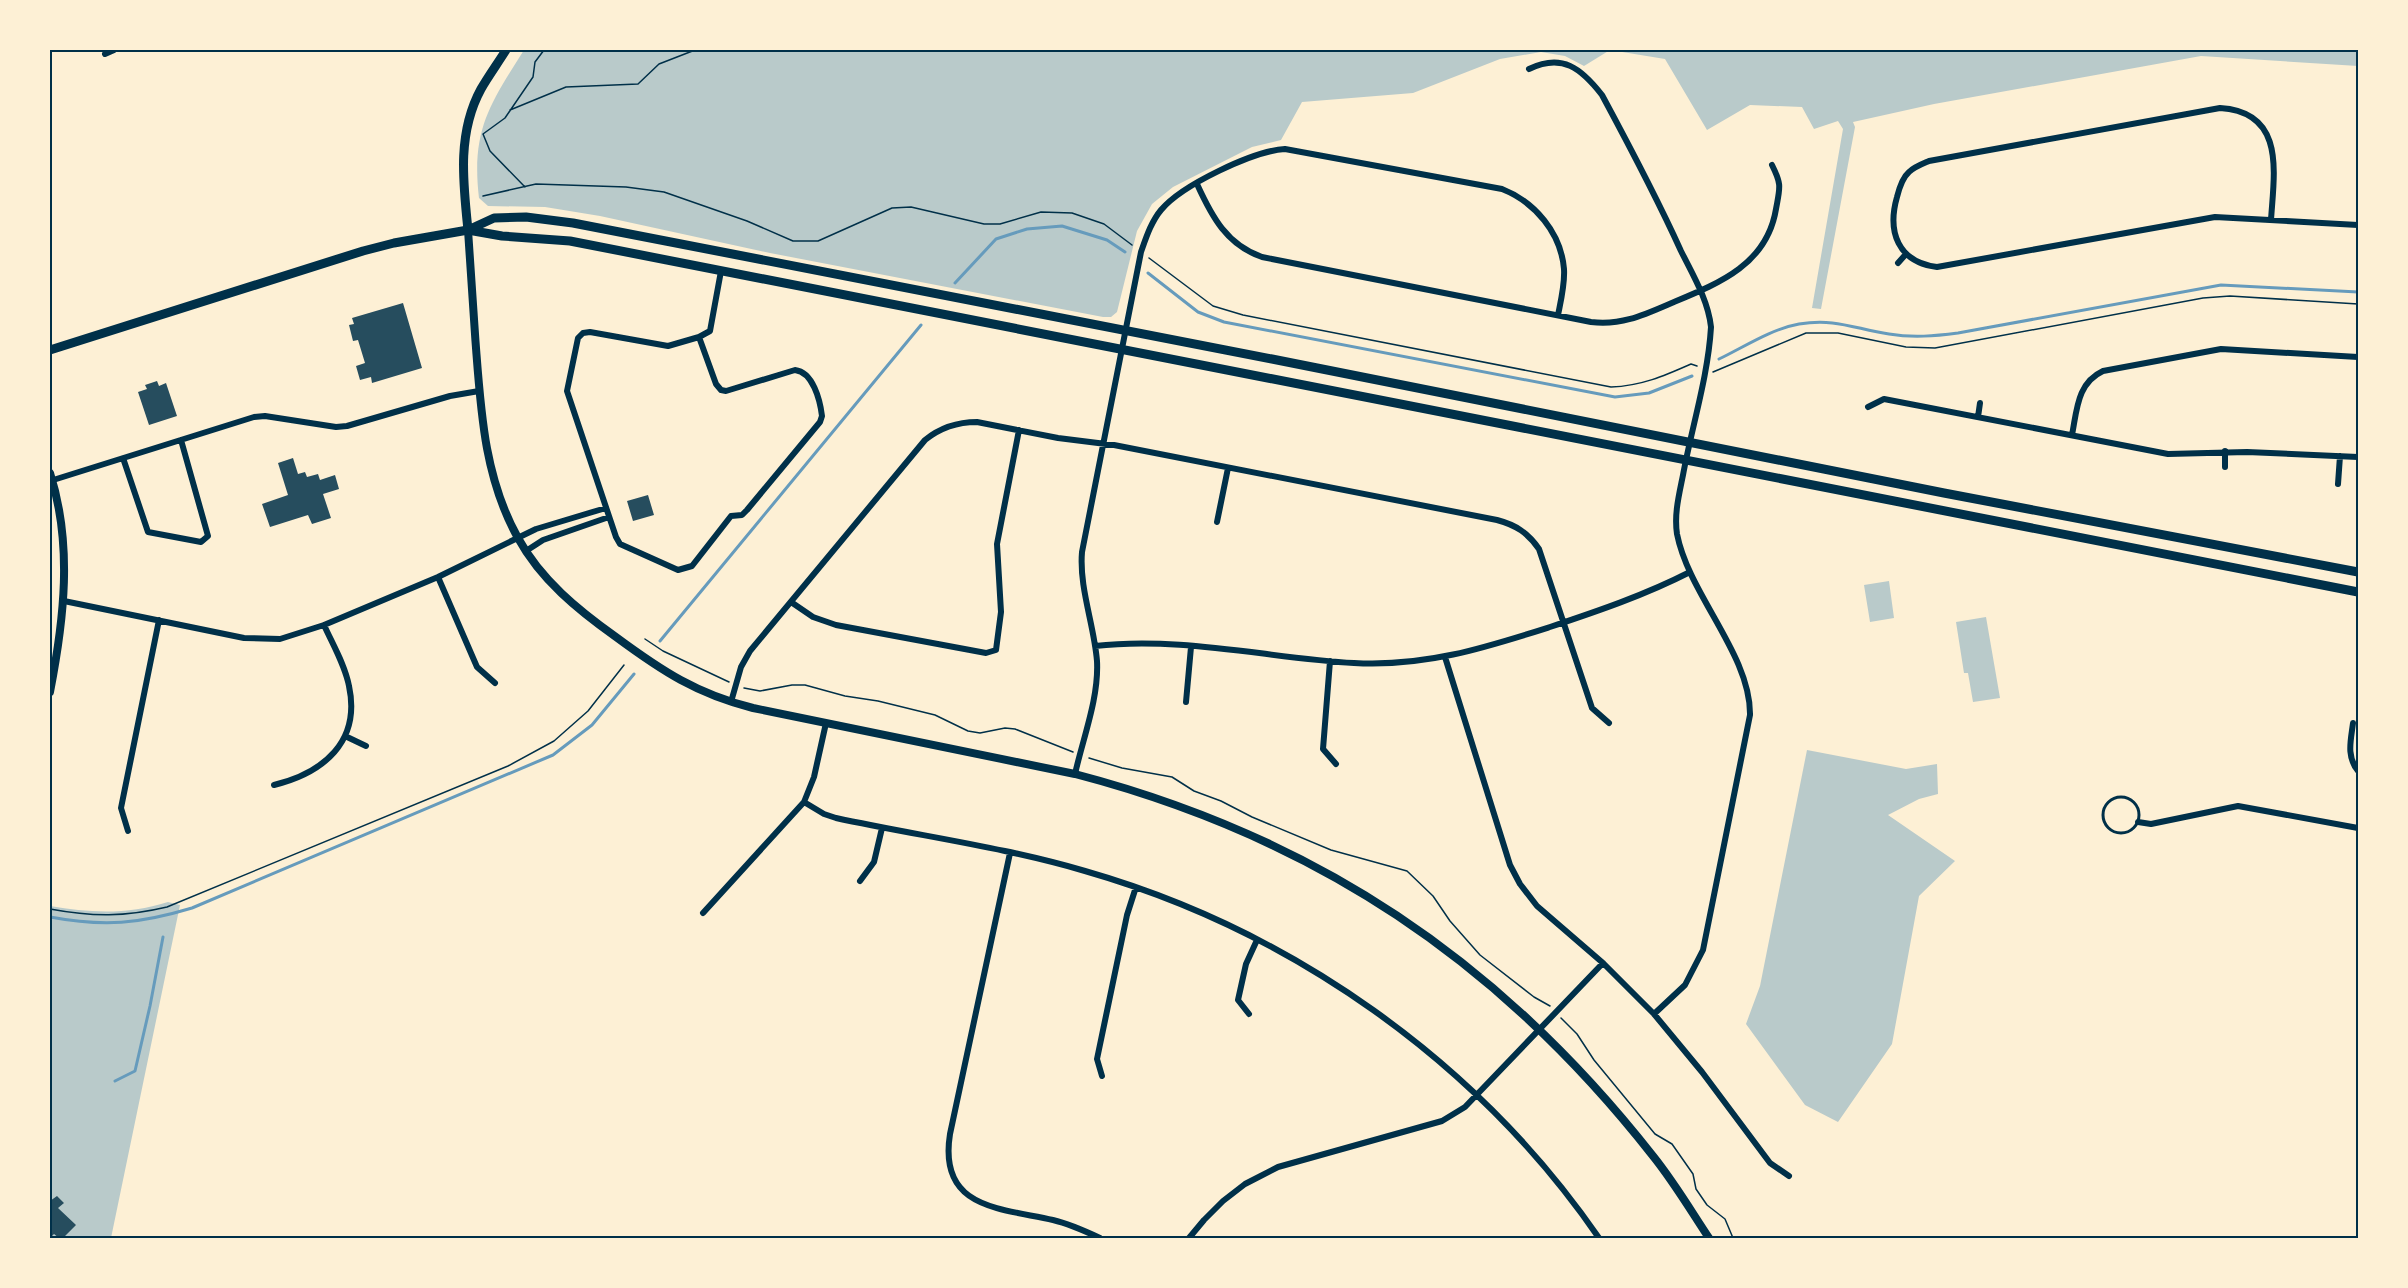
<svg xmlns="http://www.w3.org/2000/svg" width="2408" height="1288" viewBox="0 0 2408 1288" font-family="Rubik,sans-serif">
	<rect width="100%" height="100%" fill="#fdf0d5"/>
	<path fill="#b9caca" d="M524 50H2358V66L2201 56 1934 104 1853 122 1855 127 1821 309 1812 308 1843 129 1838 121 1814 129 1802 107 1750 105 1707 130 1665 59 1610 50 1584 66 1565 56 1541 52 1500 59 1413 93 1302 102 1281 140 1252 147 1173 187 1152 204 1137 231 1117 312 1111 317H1103L770 253 600 216 545 207 488 206 479 198C471 130 490 104 524 50Z
		M1889 581 1894 618 1870 622 1864 585Z
		M1986 617 2000 698 1973 702 1968 673H1964L1956 622Z
		M1807 750 1906 769 1937 764 1938 794 1919 799 1888 815 1955 861 1919 896 1892 1044 1838 1122 1805 1105 1746 1024 1760 986Z
		M168 902 180 905 111 1238H50V906C90 913 128 915 168 902Z"/>
	<g fill="none" stroke-linecap="round" stroke-linejoin="round">
		<path stroke="#669bbc" stroke-width="3" d="M1148 273 1198 312 1224 322 1615 397 1649 393 1692 376
			M955 283 996 239 1027 229 1062 226 1107 240 1125 252
			M1719 359C1744 347 1771 329 1799 324 1836 318 1855 329 1889 334 1913 338 1935 336 1958 333L2221 285 2358 292
			M660 641 921 325
			M50 917C104 927 139 924 192 908L553 755 592 725 634 674
			M115 1081 135 1071 150 1006 163 937"/>
	</g>
	<path fill="#264d5e" d="M403 303 422 368 372 383 371 377 360 380 356 366 365 363 358 340 353 341 349 325 354 324 352 318Z
		M157 381 159 386 166 383 177 416 149 425 138 392 147 389 145 385Z
		M293 458 298 474 305 472 307 477 318 474 320 480 335 475 339 489 323 494 331 518 312 524 308 515 270 527 262 504 288 495 278 463Z
		M648 495 654 515 633 521 627 501Z
		M57 1196 64 1203 58 1208 76 1225 63 1238H59L54 1234 50 1238V1201Z"/>
	<g fill="none" stroke-linecap="round" stroke-linejoin="round">
		<path stroke="#003049" stroke-width="1.5" d="M772 50H793
			M510 110 566 87 638 84 659 64 695 50
			M525 187 490 151 483 134 505 118 533 77 535 62 544 50
			M483 196 536 184 626 187 664 192 747 221 793 241H818L892 208 911 207 984 224H1000L1041 212 1072 213 1104 224 1132 245
			M1149 258 1213 306 1243 315 1611 387C1641 386 1664 376 1691 364L1697 366
			M1713 372 1806 333H1838L1906 347 1935 348 2203 298 2230 296 2358 304
			M645 639 663 651 729 682
			M744 688 760 691 792 685H805L845 696 878 701 935 715 968 731 980 733 1005 728 1015 729 1073 752
			M1089 758 1122 768 1172 777 1194 791 1221 801 1252 817 1331 850 1407 871 1433 896 1450 921 1480 955 1534 997 1550 1006
			M50 909C93 917 125 917 167 907L508 766 554 741 588 711 624 665
			M1561 1018 1577 1034 1594 1060 1655 1134 1672 1144 1693 1174 1696 1189 1707 1205 1725 1219 1733 1238"/>
		<path stroke="#003049" stroke-width="3" d="M2103 815a18 18 0 1 1 36 0a18 18 0 1 1-36 0Z"/>
		<path stroke="#003049" stroke-width="6" d="M105 54 114 50
			M1529 69C1562 53 1581 68 1602 95 1630 147 1657 198 1681 251 1693 275 1708 300 1711 327 1708 377 1692 426 1683 475 1679 495 1674 514 1677 534 1689 595 1751 655 1750 715L1703 950 1685 985 1654 1014
			M1197 184C1212 217 1227 245 1262 257L1591 322C1622 326 1646 314 1674 302 1720 283 1767 264 1776 209 1780 187 1782 185 1772 165
			M2271 220C2274 173 2286 112 2220 108L1929 161C1922 164 1914 167 1909 172 1902 178 1899 189 1897 197 1887 232 1898 262 1937 267L2215 217 2358 225
			M1898 263 1906 254
			M699 337 716 384 721 390 726 391 795 370C813 372 820 400 822 416L820 422 747 510 742 515 731 516 692 566 678 570 620 544 616 537 567 391 578 338 583 333 590 332 668 346 699 337 710 331 721 271
			M1868 407 1884 399 2168 454 2247 452 2358 457
			M1978 417 1980 403
			M2072 435C2077 410 2077 383 2103 371L2221 349 2358 357
			M123 458 148 532 201 542 208 536 181 440
			M2225 467V451
			M50 481 254 417 265 416 336 427 347 426 450 396 479 391
			M2338 484 2340 456
			M1217 522 1228 468
			M526 551 543 540 609 517
			M438 577 477 667 495 683
			M64 601 244 638 280 639 324 625 438 577 536 529 606 508
			M791 602 813 617 836 625 986 653 996 650 1001 612 997 544 1019 430
			M1095 646C1180 636 1269 658 1354 663 1425 667 1484 648 1550 627 1598 611 1645 595 1690 572
			M1445 657 1510 865 1520 884 1537 906 1603 963 1654 1014 1702 1072 1770 1163 1789 1176
			M1330 661 1323 749 1336 764
			M731 702 741 667 750 651 925 440C941 427 957 422 977 422L1058 438 1114 445 1497 520C1516 525 1528 533 1539 549L1592 708 1609 723
			M1186 702 1191 647
			M2353 723C2351 740 2346 756 2358 771
			M345 736 366 746
			M1075 774C1083 738 1099 698 1097 661 1094 624 1079 588 1082 552L1141 252C1146 238 1151 222 1161 210 1182 185 1253 151 1285 149L1502 189C1535 202 1561 233 1564 269 1565 284 1561 300 1558 315
			M274 785C323 773 361 742 349 686 345 665 333 645 324 625
			M804 802 824 814 836 818C919 836 1004 847 1085 871 1291 930 1477 1061 1599 1238
			M2138 822 2151 824 2238 806 2358 828
			M128 831 121 808 159 620
			M1010 853 950 1134C938 1209 1000 1208 1053 1220 1070 1224 1085 1231 1100 1238
			M860 881 874 862 882 828
			M703 913 804 802 814 777 826 723
			M1249 1014 1238 1000 1246 964 1257 940
			M1102 1076 1097 1059 1127 915 1136 887
			M1189 1238 1204 1220 1223 1201 1245 1184 1278 1167 1442 1121 1465 1107 1603 963"/>
		<path stroke="#003049" stroke-width="8" d="M468 230C471 270 473 309 476 348 481 414 485 479 518 538 541 580 578 610 616 637 662 671 697 694 753 708L1075 774C1316 837 1500 961 1653 1156 1674 1182 1691 1211 1709 1238
			M50 473C73 545 64 620 50 692"/>
		<path stroke="#003049" stroke-width="9" d="M468 230 502 236 570 241 2358 592
			M468 230C463 182 457 133 481 89 489 75 498 63 506 50
			M50 350 363 251 394 243 468 230 494 218 526 217 573 223 1272 359 1944 493 2358 572"/>
	</g>
	<rect width="2408" height="1288" fill="none" stroke="#fdf0d5" stroke-width="102"/>
	<rect x="51" y="51" width="2306" height="1186" fill="none" stroke="#003049" stroke-width="2"/>
</svg>
